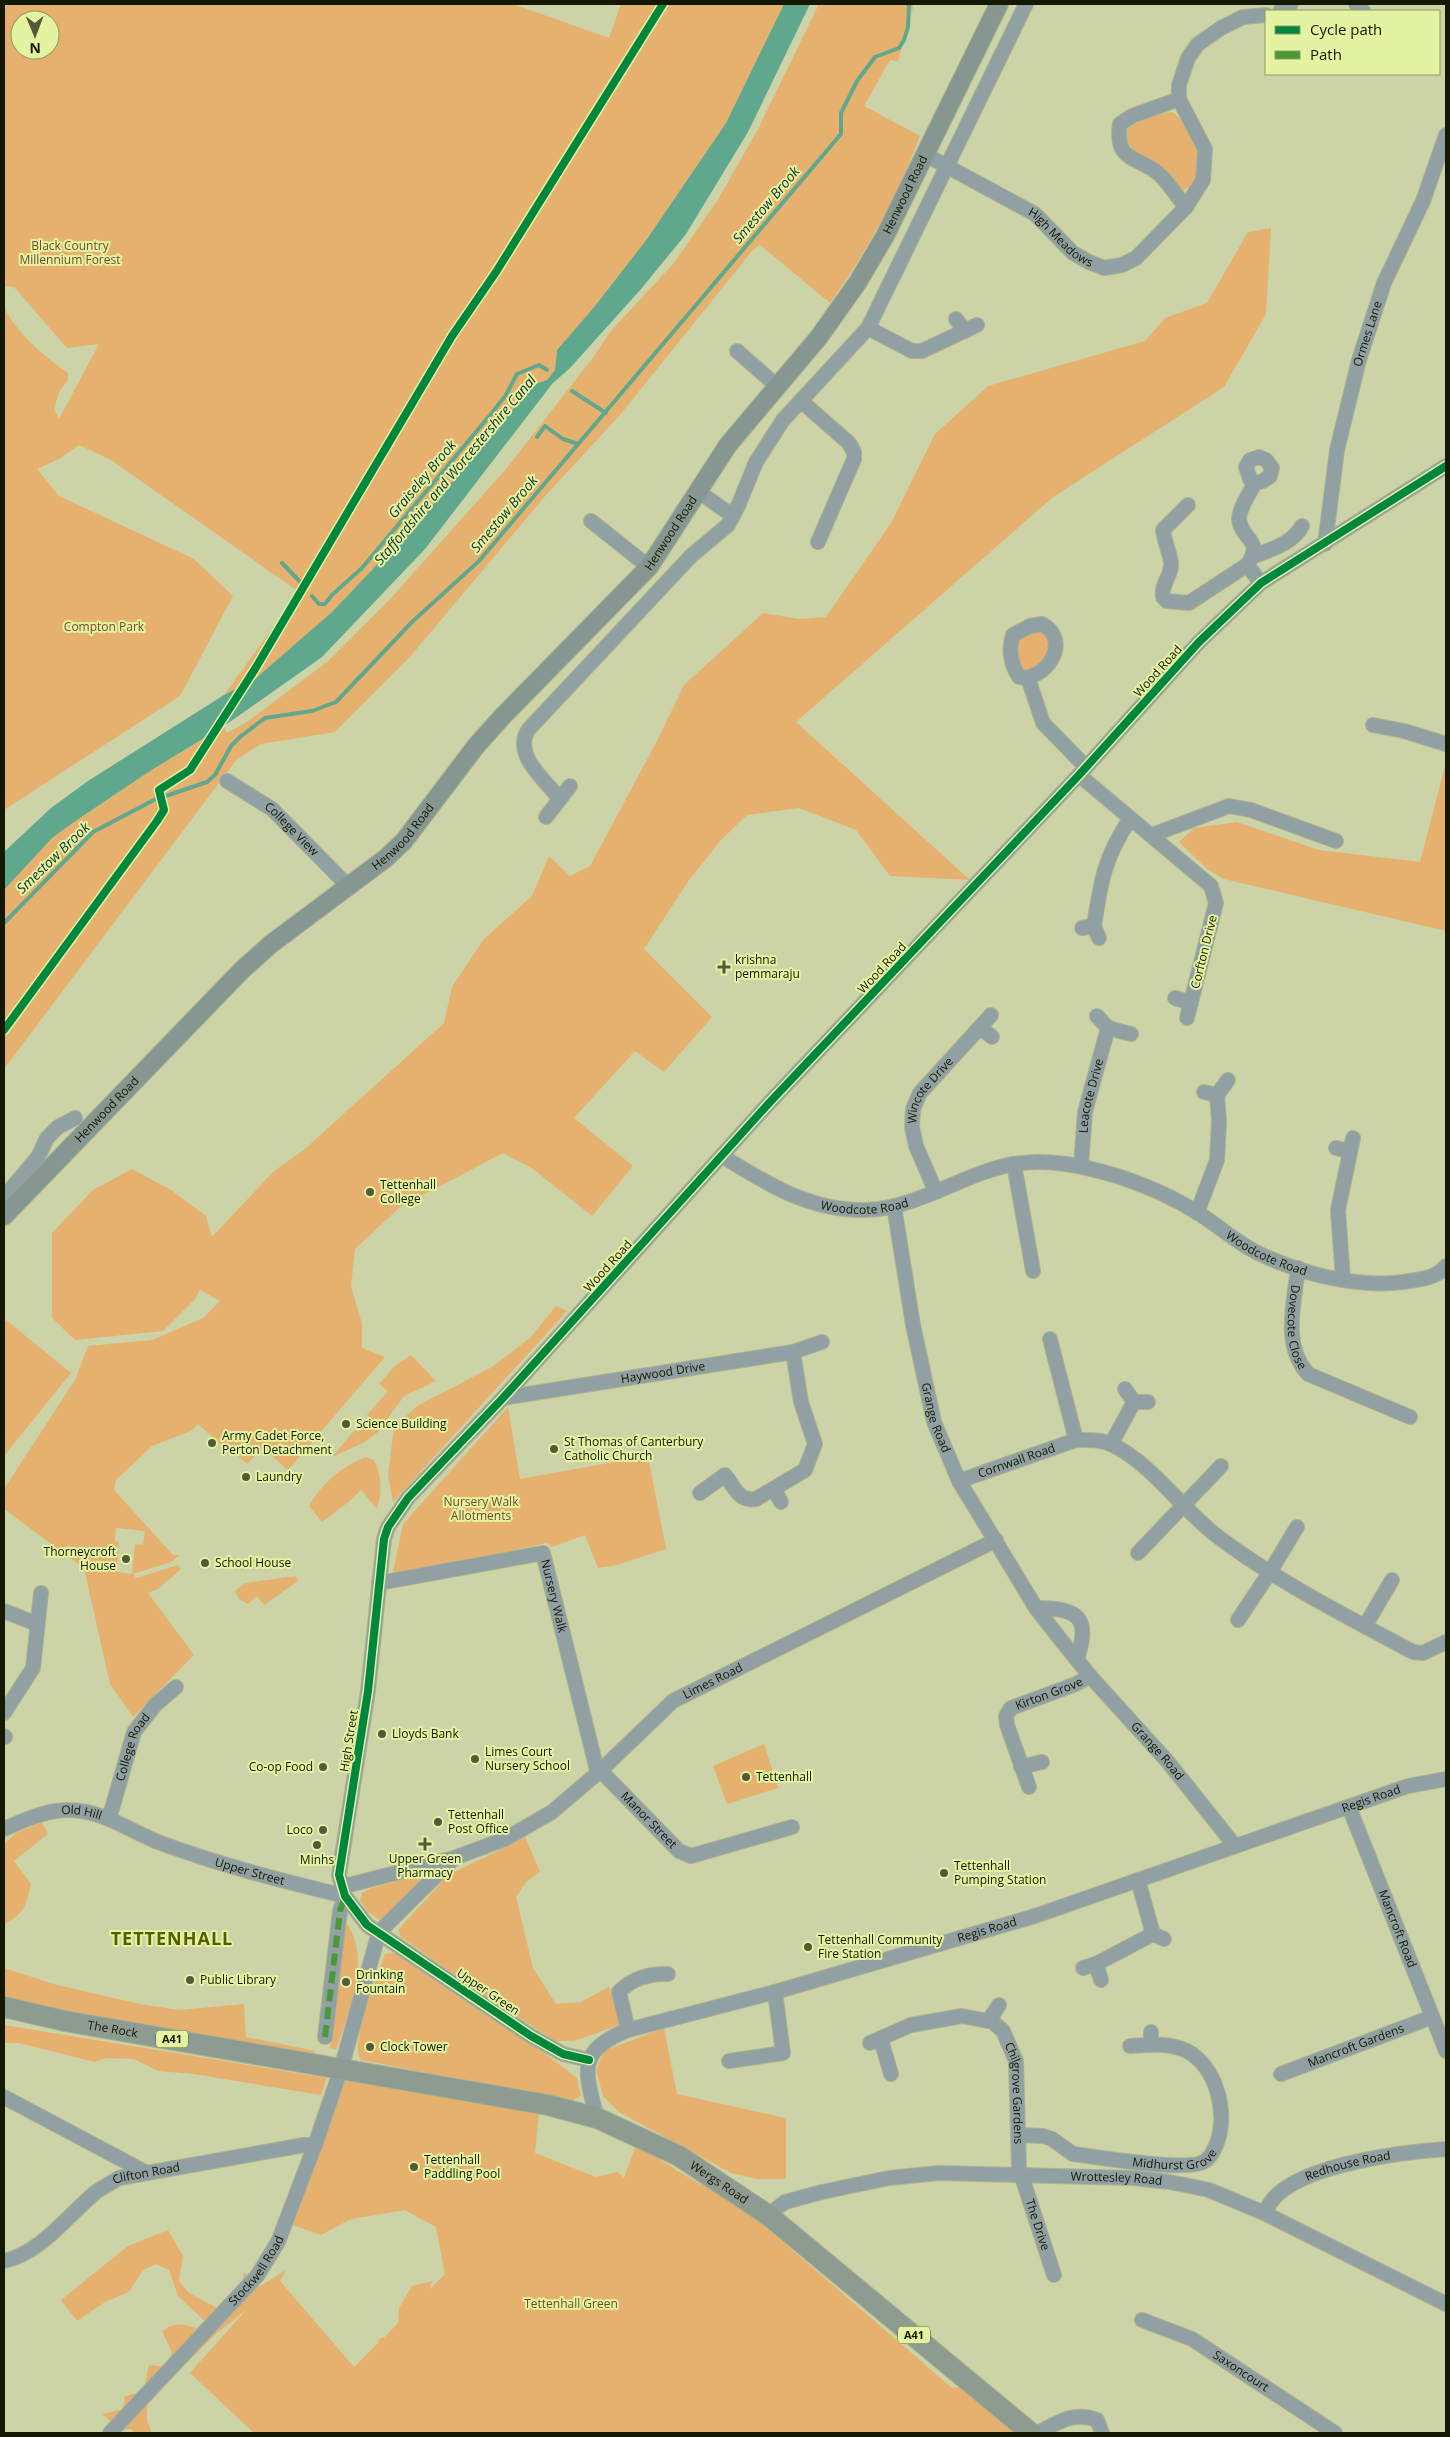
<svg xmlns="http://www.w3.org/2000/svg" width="1450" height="2437" viewBox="0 0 1450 2437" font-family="'Open Sans',sans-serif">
	<rect width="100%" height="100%" fill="#cbd3a7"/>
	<path fill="#e6b16e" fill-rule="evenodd" d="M7 4H513L609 38 621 4H784L726 123 647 239 595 306 557 350 555 370 547 380 533 385 426 513 332 612 255 679 224 695 299 592 111 460 79 445 59 459 37 469 59 496 194 559 233 596 180 696 4 810V307C17 334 44 356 68 373V380L59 392 54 409 59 419 99 344 67 348 14 287 4 286V8ZM20 20H50V50H20Z
		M819 4H914L898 61 890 60 864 106 920 136C897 196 867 251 830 303L760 245 752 251 620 415 546 495 409 658 335 732 261 744 237 759 4 1069V890L52 838 74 822 150 771 224 726 227 733 247 722 327 662 391 598 506 469 592 359 610 332 674 263 717 201 757 131Z
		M1173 112C1189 125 1210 166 1193 185 1190 187 1185 189 1182 191 1175 184 1168 176 1160 169 1144 156 1127 154 1126 130 1139 120 1157 114 1173 112Z
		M1271 228 1266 314 1224 387 1053 497 796 722 970 880 890 876 856 830 799 808 747 815 721 840 689 880 644 949 712 1017 664 1072 635 1051 574 1118 633 1166 592 1216 533 1169 503 1153 400 1207 355 1249 351 1286 362 1324V1348L385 1357 288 1470 263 1448 247 1464 236 1454 234 1456 198 1424 191 1431 152 1446 116 1480 114 1490 173 1555H180L171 1562 133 1574 136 1578 178 1565 181 1569 158 1589 148 1593 194 1655 133 1717 110 1684 84 1568 4 1509V1489L75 1380 88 1346 152 1340 203 1318 220 1301 200 1290 195 1299 163 1331 75 1340 52 1318V1233L93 1190 132 1169 171 1190 206 1216 212 1237 273 1172 306 1148 444 1023 452 987 484 939 532 896 549 856 570 876 590 866 657 741 684 685 763 613 800 619 826 617 891 523 935 434 988 386 1145 341 1165 318 1207 303 1248 232ZM116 1528 145 1531 143 1545 135 1544 132 1574 117 1572 119 1542 115 1541Z
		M1043 630 1051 642 1046 658 1032 673H1022C1012 650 1013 632 1043 630Z
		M1445 766 1446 931 1224 879 1206 868 1179 842 1194 828 1237 822 1319 850 1420 862Z
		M556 1306 567 1311 393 1502 388 1475 394 1427 417 1406 492 1367 530 1338Z
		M6 1320 71 1373 4 1456V1322Z
		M411 1355 436 1381 404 1396 378 1432 363 1443 332 1457 355 1430 358 1432 371 1418 367 1415 388 1391 379 1384 395 1366Z
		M508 1407 520 1479 648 1456 666 1549 617 1565 598 1568 585 1535 552 1547 547 1543 392 1577 403 1524Z
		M366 1457 374 1460C382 1476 382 1492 377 1509L361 1490 351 1500 322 1522 309 1506C322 1483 341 1467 366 1457Z
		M296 1576 298 1581 264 1605 257 1596 248 1604 240 1600 235 1591 245 1583Z
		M764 1744 778 1788 727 1804 713 1766Z
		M42 1822 48 1834 14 1861 31 1884C26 1907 24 1913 4 1925V1844L16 1833Z
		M524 1834 540 1872 526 1882 516 1897 533 1968 556 2004 581 2002 609 1987 620 2025 574 2041H555L468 1984 400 1936 399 1929 448 1875 506 1847Z
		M429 1872 420 1888 383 1922 367 1911 360 1900 362 1893 372 1888Z
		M345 1921C373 1959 349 2010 336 2050L330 2048Z
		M396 1953 547 2055 577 2078 581 2096 572 2101 361 2060C348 2044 379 1973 385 1954Z
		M4 1968 57 1985 140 2004 180 2010 244 2004 246 2037 315 2051 313 2059 4 2000Z
		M4 2025 327 2078 321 2095 194 2074 158 2071 134 2059 107 2058 94 2062 19 2043H4Z
		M664 2028 677 2094 786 2118V2179H757L731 2173 619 2112 603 2096 596 2070 604 2051Z
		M343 2075 539 2111 535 2153 596 2177 618 2172 624 2178 636 2145 696 2182 720 2193 719 2195 754 2217 952 2388 964 2387 1017 2433H254L190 2373 246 2310 217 2333 147 2403V2421L152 2433H135L131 2429 121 2430 102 2414 123 2409 125 2396 143 2392 149 2365 167 2367 172 2352 162 2331C176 2321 185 2324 201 2330L206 2322 178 2296 169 2270 156 2264 143 2270 129 2292 105 2302 77 2321 61 2300 128 2246 168 2230 183 2256 179 2281 189 2293 221 2310 241 2294 244 2272 257 2288 286 2270 280 2281 354 2367 378 2343 379 2339 385 2337 398 2323 399 2308 412 2286 432 2281 430 2289 445 2274 436 2227 405 2210 351 2219 321 2235 287 2223Z"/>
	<path fill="#60a88d" d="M784 4H810L748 132 686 234 641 289 570 368 552 384 425 549 322 657 224 726 150 771 74 822 52 838 4 890V852L51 808 88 781 224 695 255 679 332 612 426 513 533 385 547 380 555 370 557 350 595 306 647 239 726 123Z"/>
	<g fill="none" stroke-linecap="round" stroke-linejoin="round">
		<path stroke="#60a88d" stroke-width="4" d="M572 391 606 413
			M537 437 545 426 563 439 578 444
			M282 563 304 586
			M312 596 319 604H325L332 595 362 568 491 414 506 395 517 374 539 365 547 370
			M4 923 93 832 154 800 207 782 215 775 231 746 240 737 265 718 312 711 336 702 412 622 479 561 841 134V113L857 81 875 57 899 48 904 40 908 27 909 4"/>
		<g stroke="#abb290" stroke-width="16">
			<g id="minor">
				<path d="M1356 4 1363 11"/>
				<path d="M1280 11 1291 4"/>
				<path d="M1179 99 1132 116 1120 124C1114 162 1138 156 1159 174 1169 183 1177 197 1186 207"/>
				<path id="s1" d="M926 155 1035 214 1073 253 1089 262 1104 268 1122 265 1136 258 1186 207 1203 180 1205 149 1179 99V85L1188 58 1198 44 1221 28 1243 17 1266 15"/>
				<path d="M956 319 965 331"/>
				<path d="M868 328 912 351H922L977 325"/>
				<path d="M737 351 778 387"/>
				<path d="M801 401 849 443 854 452V459L818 542"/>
				<path d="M1255 483 1250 479 1246 467 1250 460 1259 457 1266 460 1272 468 1270 476 1263 481 1255 483C1250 492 1239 509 1239 519 1241 540 1265 540 1247 565L1261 583"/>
				<path d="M699 492 733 516"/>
				<path d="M1188 505 1163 530C1164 542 1172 557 1171 566 1170 578 1161 584 1163 597L1167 601 1189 603 1247 565"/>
				<path d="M591 521 649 567"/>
				<path id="s2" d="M1325 544 1337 450 1359 360 1384 283 1423 201 1446 135"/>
				<path d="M1254 556C1272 549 1292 544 1302 526"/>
				<path d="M1042 624C1073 641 1045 682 1019 677 1011 665 1008 649 1013 635L1030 626Z"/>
				<path d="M1028 678 1043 723 1086 767"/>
				<path d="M1373 725 1404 731 1446 744"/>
				<path d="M1079 775 1211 886 1216 903 1187 1018"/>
				<path id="s3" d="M227 781 272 809 349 887"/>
				<path d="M559 798C544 779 513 755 528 730L691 556 728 525 738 506 756 462 783 420 868 328 1026 4"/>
				<path d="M546 817 570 786"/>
				<path d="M1152 835 1229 806 1251 810 1336 841"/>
				<path d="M1094 926C1101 881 1104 858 1130 819"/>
				<path d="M1082 928 1094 926 1099 938"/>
				<path d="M1175 998 1191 1003"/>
				<path d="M1097 1016 1108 1028 1131 1034"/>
				<path d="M981 1028 992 1037"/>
				<path d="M1204 1092 1217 1095 1228 1080"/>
				<path d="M1336 1148 1349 1151"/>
				<path id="s4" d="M722 1156C767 1184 810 1211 865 1210 918 1209 963 1173 1014 1164 1048 1158 1084 1166 1117 1176 1145 1185 1173 1197 1198 1213 1219 1226 1238 1244 1260 1254 1302 1274 1357 1288 1404 1282 1419 1279 1436 1279 1446 1266"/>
				<path d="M1014 1164 1033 1271"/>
				<path id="s5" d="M1081 1166 1085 1112 1108 1028"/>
				<path id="s6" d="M936 1192 916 1146 912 1127 913 1109 920 1093 991 1015"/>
				<path d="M4 1197 38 1157 47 1138 58 1127 75 1118"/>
				<path id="s7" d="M894 1206 913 1325 934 1422 959 1481 1036 1608 1057 1635 1090 1676 1168 1762 1235 1846"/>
				<path d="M1197 1213 1217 1160 1219 1122 1217 1095"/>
				<path id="s8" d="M1298 1268C1294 1304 1282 1345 1308 1374L1410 1417"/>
				<path d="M1343 1280 1338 1210 1353 1138"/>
				<path d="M1050 1339 1076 1440"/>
				<path d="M1125 1389 1134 1402H1148"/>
				<path id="s9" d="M503 1398 793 1352 822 1342"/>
				<path d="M1111 1444 1134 1402"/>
				<path id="s10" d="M959 1481 1076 1440C1088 1440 1101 1439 1113 1445 1156 1467 1182 1511 1221 1539 1280 1583 1348 1617 1413 1652L1423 1653 1446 1642"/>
				<path d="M774 1489 781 1502"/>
				<path d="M700 1493 725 1475C735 1487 738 1502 756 1499L805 1470 815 1444 801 1402 793 1352"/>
				<path d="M1138 1553 1221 1466"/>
				<path id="s11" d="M379 1583 543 1553 596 1766 679 1851 691 1856 792 1827"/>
				<path d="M1036 1608C1078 1608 1091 1617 1077 1659"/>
				<path d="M4 1611 37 1624"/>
				<path d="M1238 1620 1270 1572 1297 1527"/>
				<path d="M1365 1626 1392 1580"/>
				<path d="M4 1713 33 1668 41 1593"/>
				<path d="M4 1736 5 1737"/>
				<path d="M1021 1767 1042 1762"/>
				<path id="s12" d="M1029 1787 1007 1725 1006 1716 1011 1708 1076 1684 1090 1676"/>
				<path id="s13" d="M1349 1807 1446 2051"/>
				<path id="s14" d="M109 1819 134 1732 155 1705 176 1687"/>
				<path id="s15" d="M4 1829C24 1820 46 1810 69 1810 101 1810 129 1830 158 1842 219 1865 281 1881 345 1896L340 1911 325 2037"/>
				<path d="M1138 1880 1153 1934 1164 1939"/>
				<path id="s16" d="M341 1887 454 1858 505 1839 552 1812 600 1771 673 1701 996 1540"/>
				<path d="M379 1932 453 1859"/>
				<path d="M1096 1964 1101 1980"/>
				<path d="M1083 1968 1096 1964 1153 1934"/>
				<path d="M989 2020 999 2005"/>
				<path d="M628 2030 619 1992C631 1979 650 1973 668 1974"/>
				<path d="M1151 2032V2045"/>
				<path d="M881 2040 891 2074"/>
				<path id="s17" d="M870 2043 911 2025 962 2016 993 2022 1003 2031 1016 2061 1019 2168 1054 2275"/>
				<path d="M589 2060 563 2054 531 2036 367 1925 345 1896 339 1875 368 1691 384 1539 388 1527 408 1498 503 1398 770 1102 1079 775 1199 642 1261 583 1446 466"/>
				<path d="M729 2061 783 2053 775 1992"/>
				<path id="s18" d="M1281 2074 1432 2017"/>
				<path d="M4 2097 147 2173"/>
				<path id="s19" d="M597 2118C585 2071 576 2051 628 2030L775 1992 1035 1916 1408 1786 1446 1779"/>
				<path id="s20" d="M1018 2135 1043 2136 1052 2139 1073 2154 1088 2156C1110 2159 1189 2172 1205 2161 1210 2158 1214 2150 1216 2145 1229 2115 1217 2067 1187 2051 1170 2042 1148 2045 1130 2046"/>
				<path id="s21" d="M1264 2213C1268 2206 1272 2199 1278 2194 1311 2164 1402 2152 1446 2149"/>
				<path id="s22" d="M768 2215 785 2202 822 2192 889 2178 939 2173 1133 2178 1170 2182 1209 2190 1264 2213 1446 2304"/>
				<path id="s23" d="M4 2261C41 2253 67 2216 96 2192 103 2187 111 2183 119 2178L304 2145H315"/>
				<path id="s24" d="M1142 2320 1192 2339 1335 2433"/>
				<path id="s25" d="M110 2433 257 2276 278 2242 315 2145 341 2069 379 1932"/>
				<path d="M1038 2433C1059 2422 1074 2411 1097 2420L1102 2433"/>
			</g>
		</g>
		<g stroke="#abb290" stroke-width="20">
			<g id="major">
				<path id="s26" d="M4 1216 242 970 271 944 386 858 404 841 476 746 502 717 649 567 728 445 819 337 858 282 885 236 999 4"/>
			</g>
		</g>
		<g stroke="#abb290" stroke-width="22">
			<g id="highway">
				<path id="s27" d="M4 2007 65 2021 548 2105 597 2118 679 2156 768 2215 1031 2433"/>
			</g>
		</g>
		<use href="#minor" stroke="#90a0a3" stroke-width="14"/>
		<use href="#major" stroke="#869792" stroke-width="18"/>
		<use href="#highway" stroke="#8d9b91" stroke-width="20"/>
		<path stroke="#4a9939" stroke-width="6" stroke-dasharray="12 6" stroke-linecap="butt" d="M325 2037 340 1911 345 1896"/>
		<g stroke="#e4f3a1" stroke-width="11">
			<path id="cycleway" d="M4 1030 157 821 164 810 159 790 190 770 255 669 452 336 496 272 663 4
				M589 2060 563 2054 531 2036 367 1925 345 1896 339 1875 368 1691 384 1539 388 1527 408 1498 503 1398 770 1102 1079 775 1199 642 1261 583 1446 466"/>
		</g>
		<use href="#cycleway" stroke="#00873e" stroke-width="8"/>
	</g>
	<g fill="#54593a" stroke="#e4f3a1" stroke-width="2">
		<path d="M721.5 959.5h5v5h5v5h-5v5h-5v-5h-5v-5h5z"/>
		<circle cx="370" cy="1192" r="5"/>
		<circle cx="346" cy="1424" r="5"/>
		<circle cx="212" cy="1443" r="5"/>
		<circle cx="554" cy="1449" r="5"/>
		<circle cx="246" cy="1477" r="5"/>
		<circle cx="126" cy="1559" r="5"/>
		<circle cx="205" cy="1563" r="5"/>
		<circle cx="382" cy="1734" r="5"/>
		<circle cx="475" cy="1759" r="5"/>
		<circle cx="323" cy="1767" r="5"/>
		<circle cx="746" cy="1777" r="5"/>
		<circle cx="438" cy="1822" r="5"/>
		<circle cx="323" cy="1830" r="5"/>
		<path d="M422.5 1836.5h5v5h5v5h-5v5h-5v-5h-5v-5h5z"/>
		<circle cx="317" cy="1845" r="5"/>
		<circle cx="944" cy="1873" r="5"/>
		<circle cx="808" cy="1947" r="5"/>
		<circle cx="190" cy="1980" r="5"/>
		<circle cx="346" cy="1982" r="5"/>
		<circle cx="370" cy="2047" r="5"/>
		<circle cx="414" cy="2167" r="5"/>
	</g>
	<g text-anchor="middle" stroke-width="4" stroke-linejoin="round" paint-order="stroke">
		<g fill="#e4f3a1" stroke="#525a30" stroke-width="1">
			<rect x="156" y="2030.5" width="32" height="17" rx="4"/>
			<rect x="898" y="2326.5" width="32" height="17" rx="4"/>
		</g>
		<g font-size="11" font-weight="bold" fill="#141800">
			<text x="172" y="2043">A41</text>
			<text x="914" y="2339">A41</text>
		</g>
		<g font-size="12" fill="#141800" stroke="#e4f3a1">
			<text dy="4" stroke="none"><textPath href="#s26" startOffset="1371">Henwood Road</textPath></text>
			<text dy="4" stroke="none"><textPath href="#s1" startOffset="159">High Meadows</textPath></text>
			<text dy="4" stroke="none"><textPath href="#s2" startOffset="215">Ormes Lane</textPath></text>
			<text dy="4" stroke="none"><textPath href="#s26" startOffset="958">Henwood Road</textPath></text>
			<text transform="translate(1158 671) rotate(-48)" y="4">Wood Road</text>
			<text dy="4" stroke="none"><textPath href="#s3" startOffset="81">College View</textPath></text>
			<text dy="4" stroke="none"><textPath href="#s26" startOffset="552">Henwood Road</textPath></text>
			<text transform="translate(1204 952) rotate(-76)" y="4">Corfton Drive</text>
			<text transform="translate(882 968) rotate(-47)" y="4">Wood Road</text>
			<text dy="4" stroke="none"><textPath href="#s6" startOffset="112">Wincote Drive</textPath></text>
			<text dy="4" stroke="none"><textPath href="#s5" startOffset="71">Leacote Drive</textPath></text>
			<text dy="4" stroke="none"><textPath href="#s26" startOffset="148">Henwood Road</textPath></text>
			<text dy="4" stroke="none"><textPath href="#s4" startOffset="155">Woodcote Road</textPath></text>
			<text dy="4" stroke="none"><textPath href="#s4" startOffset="586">Woodcote Road</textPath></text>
			<text transform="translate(608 1266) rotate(-48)" y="4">Wood Road</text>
			<text dy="4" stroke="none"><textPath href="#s8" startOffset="60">Dovecote Close</textPath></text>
			<text dy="4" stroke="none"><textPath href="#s9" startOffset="162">Haywood Drive</textPath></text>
			<text dy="4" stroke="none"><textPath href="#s7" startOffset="216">Grange Road</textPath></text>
			<text dy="4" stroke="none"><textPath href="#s10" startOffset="61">Cornwall Road</textPath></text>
			<text dy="4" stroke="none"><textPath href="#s11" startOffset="211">Nursery Walk</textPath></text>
			<text dy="4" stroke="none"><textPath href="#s16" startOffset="434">Limes Road</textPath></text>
			<text dy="4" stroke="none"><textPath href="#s12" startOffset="125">Kirton Grove</textPath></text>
			<text transform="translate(349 1741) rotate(-81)" y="4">High Street</text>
			<text dy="4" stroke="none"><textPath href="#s14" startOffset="76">College Road</textPath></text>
			<text dy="4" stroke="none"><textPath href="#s7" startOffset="620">Grange Road</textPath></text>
			<text dy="4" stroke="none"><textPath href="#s19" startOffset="888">Regis Road</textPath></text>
			<text dy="4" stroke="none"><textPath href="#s15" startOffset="81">Old Hill</textPath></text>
			<text dy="4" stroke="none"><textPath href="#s11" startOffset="462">Manor Street</textPath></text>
			<text dy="4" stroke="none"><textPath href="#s15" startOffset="260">Upper Street</textPath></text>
			<text dy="4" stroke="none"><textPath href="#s13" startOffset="131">Mancroft Road</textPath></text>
			<text dy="4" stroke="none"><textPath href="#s19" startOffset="482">Regis Road</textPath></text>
			<text transform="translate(488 1992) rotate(34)" y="4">Upper Green</text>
			<text dy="4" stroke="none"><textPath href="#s27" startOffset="111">The Rock</textPath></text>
			<text dy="4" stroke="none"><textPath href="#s18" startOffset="80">Mancroft Gardens</textPath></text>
			<text dy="4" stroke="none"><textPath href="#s17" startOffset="206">Chilgrove Gardens</textPath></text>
			<text dy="4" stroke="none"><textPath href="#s20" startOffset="164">Midhurst Grove</textPath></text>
			<text dy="4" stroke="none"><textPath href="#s21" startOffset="100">Redhouse Road</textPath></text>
			<text dy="4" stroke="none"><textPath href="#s23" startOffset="171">Clifton Road</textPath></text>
			<text dy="4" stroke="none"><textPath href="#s22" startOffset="356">Wrottesley Road</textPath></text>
			<text dy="4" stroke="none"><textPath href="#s27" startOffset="742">Wergs Road</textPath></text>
			<text dy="4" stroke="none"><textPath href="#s17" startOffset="341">The Drive</textPath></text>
			<text dy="4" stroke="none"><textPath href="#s25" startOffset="219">Stockwell Road</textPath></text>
			<text dy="4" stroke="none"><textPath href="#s24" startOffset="112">Saxoncourt</textPath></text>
		</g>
		<g font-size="12" fill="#744927" stroke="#e4f3a1">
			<text x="70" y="250">Black Country<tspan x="70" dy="14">Millennium Forest</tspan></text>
			<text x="104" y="631">Compton Park</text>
			<text x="481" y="1506">Nursery Walk<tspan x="481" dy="14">Allotments</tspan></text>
			<text x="571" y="2308">Tettenhall Green</text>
		</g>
		<g font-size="12" fill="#141800" stroke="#e4f3a1" text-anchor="start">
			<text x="735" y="964">krishna<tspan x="735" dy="14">pemmaraju</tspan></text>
			<text x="380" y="1189">Tettenhall<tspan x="380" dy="14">College</tspan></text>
			<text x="356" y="1428">Science Building</text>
			<text x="222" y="1440">Army Cadet Force,<tspan x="222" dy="14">Perton Detachment</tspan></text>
			<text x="564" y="1446">St Thomas of Canterbury<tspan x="564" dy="14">Catholic Church</tspan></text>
			<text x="256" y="1481">Laundry</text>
			<text x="116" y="1556" text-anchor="end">Thorneycroft<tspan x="116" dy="14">House</tspan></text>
			<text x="215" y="1567">School House</text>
			<text x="392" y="1738">Lloyds Bank</text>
			<text x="485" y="1756">Limes Court<tspan x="485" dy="14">Nursery School</tspan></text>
			<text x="313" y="1771" text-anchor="end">Co-op Food</text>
			<text x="756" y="1781">Tettenhall</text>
			<text x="448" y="1819">Tettenhall<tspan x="448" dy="14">Post Office</tspan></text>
			<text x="313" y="1834" text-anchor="end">Loco</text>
			<text x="425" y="1863" text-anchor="middle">Upper Green<tspan x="425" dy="14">Pharmacy</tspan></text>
			<text x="317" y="1864" text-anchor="middle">Minhs</text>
			<text x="954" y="1870">Tettenhall<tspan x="954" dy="14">Pumping Station</tspan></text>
			<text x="818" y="1944">Tettenhall Community<tspan x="818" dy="14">Fire Station</tspan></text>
			<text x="356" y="1979">Drinking<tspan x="356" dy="14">Fountain</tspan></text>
			<text x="200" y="1984">Public Library</text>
			<text x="380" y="2051">Clock Tower</text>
			<text x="424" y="2164">Tettenhall<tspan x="424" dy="14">Paddling Pool</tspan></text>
		</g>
		<g font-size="14" font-style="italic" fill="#13312a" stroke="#e4f3a1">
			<text transform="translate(766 205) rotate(-50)" y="5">Smestow Brook</text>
			<text transform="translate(455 470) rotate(-50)" y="5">Staffordshire and Worcestershire Canal</text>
			<text transform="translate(422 479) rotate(-50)" y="5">Graiseley Brook</text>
			<text transform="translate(504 514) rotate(-50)" y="5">Smestow Brook</text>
			<text transform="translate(53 858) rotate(-44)" y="5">Smestow Brook</text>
		</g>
		<g font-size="18" font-weight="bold" letter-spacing="1" fill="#545e00" stroke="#e4f3a1">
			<text x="172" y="1945">TETTENHALL</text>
		</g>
	</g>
	<rect width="1450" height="2437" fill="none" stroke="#141800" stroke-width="10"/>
	<rect x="1265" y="10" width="175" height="65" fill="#e4f3a1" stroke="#919b61"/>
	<rect x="1275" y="26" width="25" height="8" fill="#00873e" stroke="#919b61"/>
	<text x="1310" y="35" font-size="15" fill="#141800">Cycle path</text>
	<rect x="1275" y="51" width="25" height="8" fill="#4a9939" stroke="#919b61"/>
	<text x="1310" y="60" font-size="15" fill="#141800">Path</text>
	<g transform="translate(35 35) rotate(179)"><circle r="24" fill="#e4f3a1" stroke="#919b61"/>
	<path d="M0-4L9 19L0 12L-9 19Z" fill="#54593a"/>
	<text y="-8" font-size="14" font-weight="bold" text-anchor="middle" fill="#141800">N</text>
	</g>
</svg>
